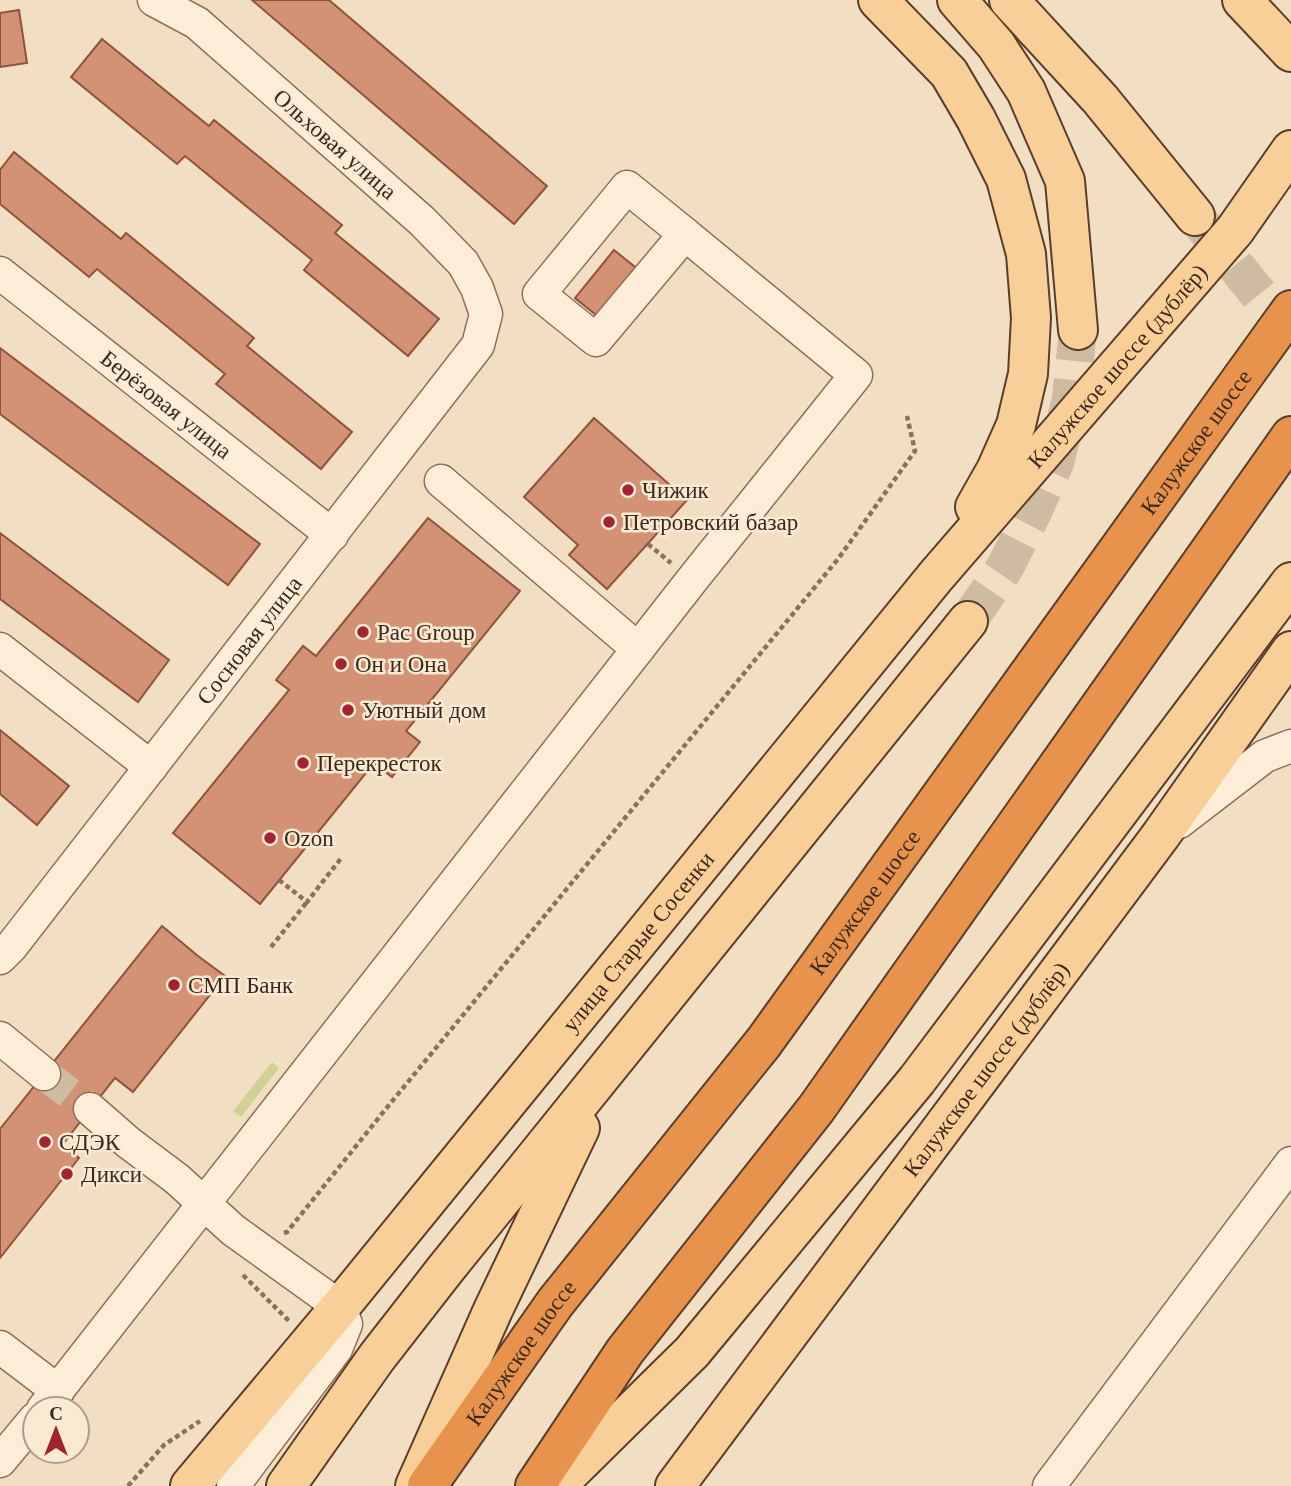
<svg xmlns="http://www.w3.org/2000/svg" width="1291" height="1486" viewBox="0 0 1291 1486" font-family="'Times New Roman',serif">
	<rect width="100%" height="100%" fill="#f2dfc3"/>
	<path fill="#d1d196" d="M272 1062 279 1068 241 1117 233 1111Z"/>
	<path fill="#d39276" stroke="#8f533c" stroke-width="2" d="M252 0H329L547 186 514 224Z
		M19 10 27 63 0 67V13Z
		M102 39 209 126 214 120 342 225 335 233 439 319 408 356 304 270 312 260 185 156 177 164 71 77Z
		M14 152 121 239 126 233 254 338 247 346 352 432 321 469 216 384 225 374 209 361 97 269 89 277 0 204V170Z
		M614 250 640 271 601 319 575 298Z
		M0 348 260 544 228 585 0 414Z
		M594 418 687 500 607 589 569 555 578 545 524 497Z
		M428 518 520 591 406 731 420 742 392 777 374 763 260 904 173 833 289 690 276 680 303 646 316 656Z
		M0 533 169 660 138 702 0 599Z
		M0 730 69 786 37 825 0 794Z
		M162 926 198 956 225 976 133 1092 115 1078 62 1145 79 1158 0 1258V1129Z"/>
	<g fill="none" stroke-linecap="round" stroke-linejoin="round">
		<path stroke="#cebba2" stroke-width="32" stroke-dasharray="32 16" stroke-linecap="butt" d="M44 1074 90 1109"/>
		<path stroke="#cebba2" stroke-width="38" stroke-dasharray="38 19" stroke-linecap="butt" d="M1199 221 1291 334
			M968 621 1004 569 1032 514 1055 463 1071 398 1078 330"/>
		<g stroke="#8e6f58" stroke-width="35">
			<g id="minor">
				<path id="s1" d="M0 273 332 535"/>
				<path d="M441 481 638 649"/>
				<path d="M0 649 151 767"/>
				<path d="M1179 822 1265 756 1291 746"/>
				<path id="s2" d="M0 958 11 947 478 345 486 314 477 288 463 263 422 221 197 23 154 0"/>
				<path d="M0 1038 44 1074"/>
				<path d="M90 1109 129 1143 177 1179 233 1230 340 1307 346 1324 336 1349 233 1486"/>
				<path d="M0 1347 58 1391"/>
				<path d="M43 1409 692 580 856 375 685 234 596 340 539 294 627 187 685 234"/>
				<path d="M0 1461 35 1419"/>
				<path d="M1049 1486 1291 1163"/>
			</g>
		</g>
		<g stroke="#5b3d2c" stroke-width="42">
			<g id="major">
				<path d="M878 0 949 73 976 119 1006 179 1026 254 1031 318 1028 374 1016 425 996 470 975 507"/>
				<path d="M957 0 996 45 1026 91 1065 181 1078 330"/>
				<path d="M1009 0 1100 99 1195 216"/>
				<path d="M1242 0 1291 52"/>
				<path id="s3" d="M190 1486 340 1307 936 576 1235 230 1291 150"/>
				<path d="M286 1486 377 1357 444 1271 968 621"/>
				<path d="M415 1486 493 1310 580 1128"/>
				<path d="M556 1486 692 1352 917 1080 1291 582"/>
				<path id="s4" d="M675 1486 1161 835 1291 651"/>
			</g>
		</g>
		<g stroke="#5b3d2c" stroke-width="42">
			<g id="highway">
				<path id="s5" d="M427 1486 555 1303 764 1042 1291 310"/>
				<path d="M535 1486 625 1351 816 1109 1291 436"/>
			</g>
		</g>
		<path stroke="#8e6f58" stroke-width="4.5" stroke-dasharray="5 3.5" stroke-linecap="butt" d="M648 544 671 563
			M279 880 307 902 342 857
			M271 947 307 902
			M284 1233 287 1232 389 1105 838 559 915 451 907 416
			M243 1275 289 1321
			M128 1486 164 1445 200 1421"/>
		<use href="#minor" stroke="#fbedd7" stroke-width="32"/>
		<use href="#major" stroke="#f8cf98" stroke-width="38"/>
		<use href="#highway" stroke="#e7924d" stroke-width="38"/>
	</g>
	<g fill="#a22332" stroke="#f8ead3" stroke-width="2.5">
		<circle cx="628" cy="490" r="7"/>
		<circle cx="609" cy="522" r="7"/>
		<circle cx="363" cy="632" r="7"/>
		<circle cx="341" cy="664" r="7"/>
		<circle cx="348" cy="710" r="7"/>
		<circle cx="303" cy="763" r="7"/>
		<circle cx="270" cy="838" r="7"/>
		<circle cx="174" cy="985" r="7"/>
		<circle cx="45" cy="1142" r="7"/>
		<circle cx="67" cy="1174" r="7"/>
	</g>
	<g text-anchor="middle" stroke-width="5" stroke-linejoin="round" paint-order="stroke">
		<g font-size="23" fill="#3c291d" stroke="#f8ead3">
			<text transform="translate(335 144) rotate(41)" y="8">Ольховая улица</text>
			<text dy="8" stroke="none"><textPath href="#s3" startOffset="1454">Калужское шоссе (дублёр)</textPath></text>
			<text dy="8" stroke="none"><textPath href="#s1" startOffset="212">Берёзовая улица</textPath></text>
			<text dy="8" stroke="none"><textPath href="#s5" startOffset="1297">Калужское шоссе</textPath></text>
			<text dy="8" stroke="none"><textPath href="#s2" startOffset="404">Сосновая улица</textPath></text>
			<text dy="8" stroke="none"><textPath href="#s5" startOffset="730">Калужское шоссе</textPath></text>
			<text dy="8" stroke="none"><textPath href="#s3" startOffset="705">улица Старые Сосенки</textPath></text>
			<text dy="8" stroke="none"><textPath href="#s4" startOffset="520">Калужское шоссе (дублёр)</textPath></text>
			<text dy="8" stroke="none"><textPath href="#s5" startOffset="163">Калужское шоссе</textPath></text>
		</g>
		<g font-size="23" fill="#3c291d" stroke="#f8ead3" text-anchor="start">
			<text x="642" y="498">Чижик</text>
			<text x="623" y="530">Петровский базар</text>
			<text x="377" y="640">Pac Group</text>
			<text x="355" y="672">Он и Она</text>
			<text x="362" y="718">Уютный дом</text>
			<text x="317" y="771">Перекресток</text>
			<text x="284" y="846">Ozon</text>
			<text x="188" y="993">СМП Банк</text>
			<text x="59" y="1150">СДЭК</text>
			<text x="81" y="1182">Дикси</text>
		</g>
	</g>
	<g transform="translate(56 1430)"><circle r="33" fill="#f8ead3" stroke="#ad9d8a" stroke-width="2"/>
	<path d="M0-5L12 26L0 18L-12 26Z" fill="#a22332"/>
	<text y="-10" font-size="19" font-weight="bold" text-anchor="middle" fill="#3c291d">С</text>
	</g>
</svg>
